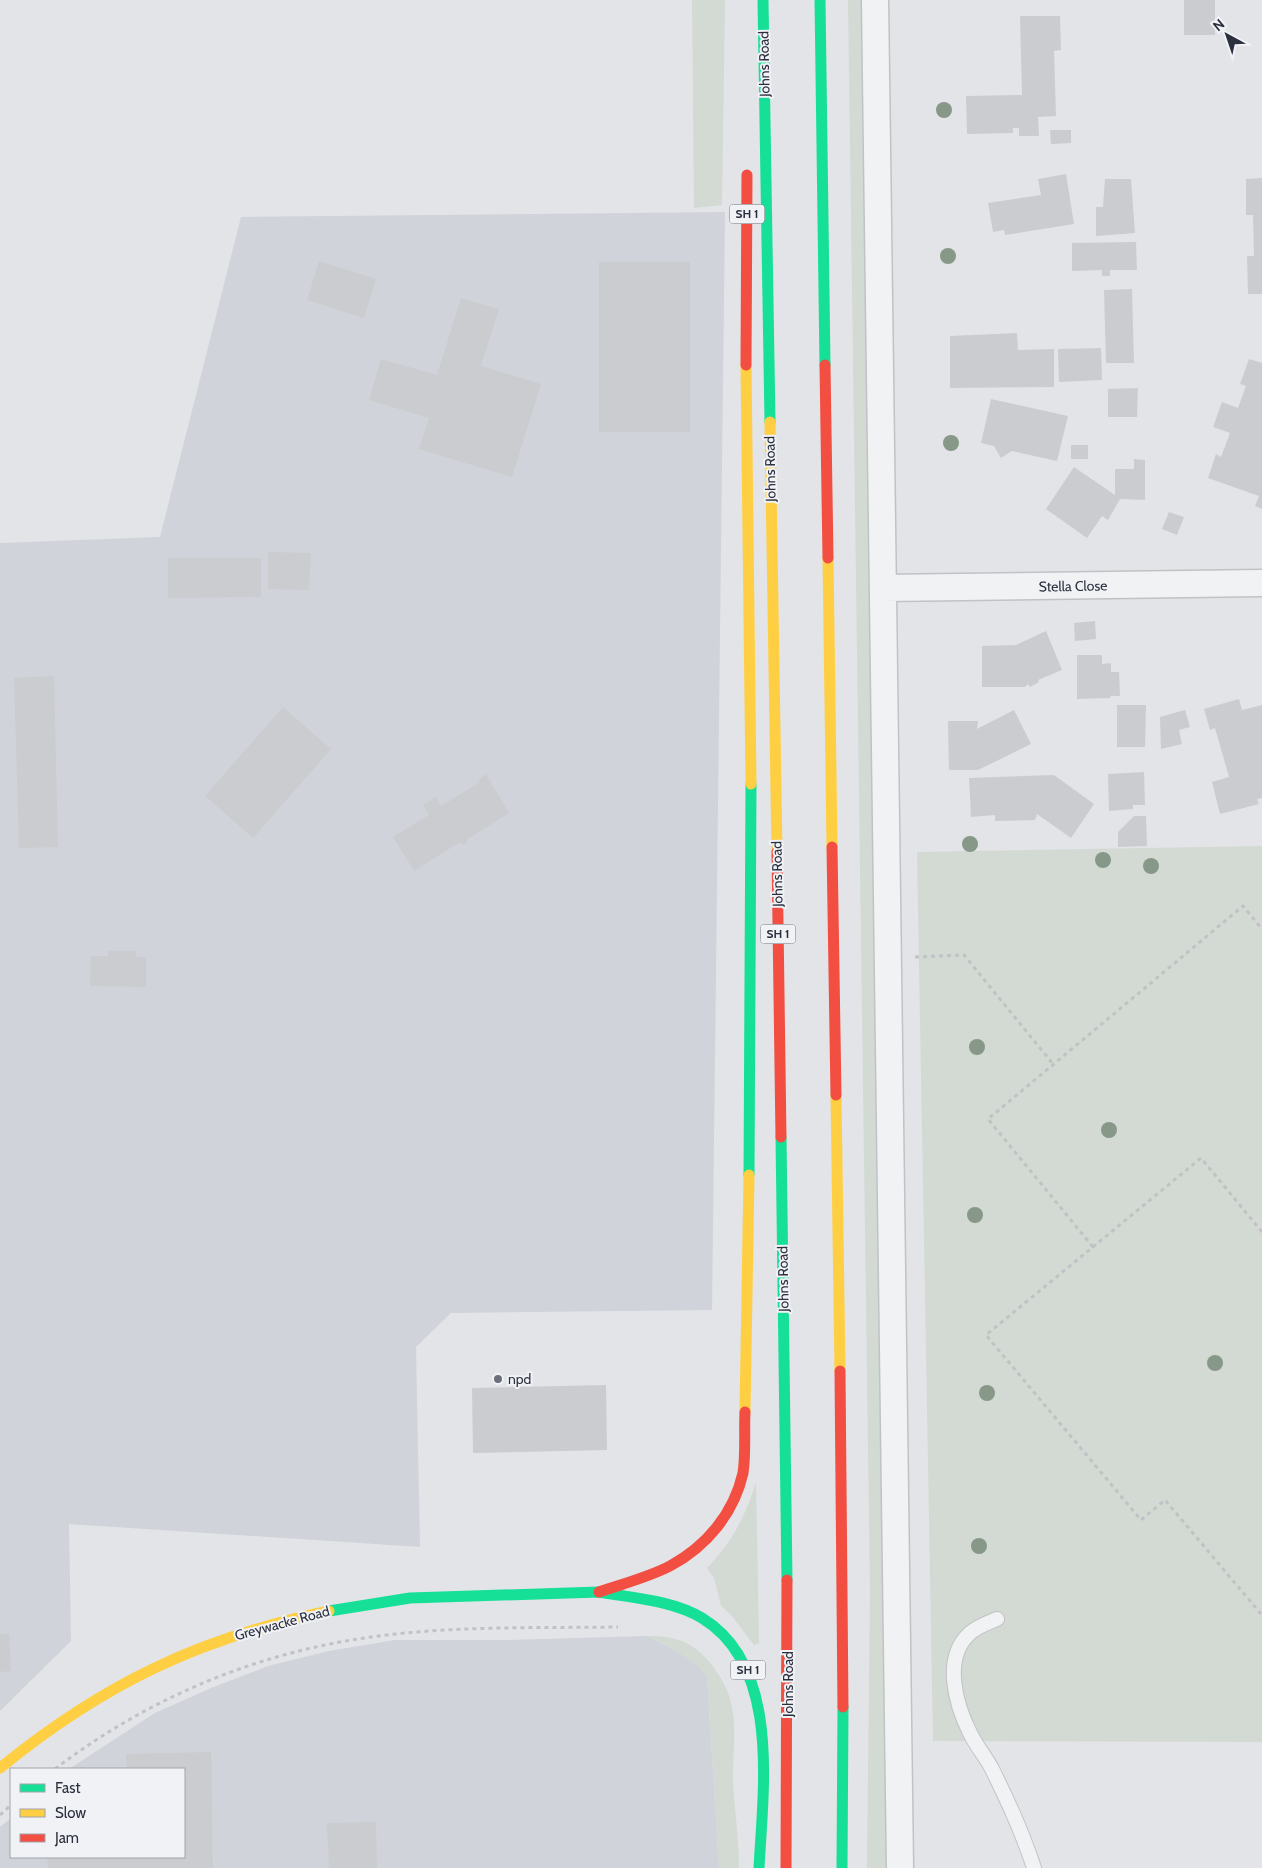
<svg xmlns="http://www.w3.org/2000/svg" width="1262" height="1868" viewBox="0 0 1262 1868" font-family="Cabin,sans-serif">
	<rect width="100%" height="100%" fill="#e2e4e7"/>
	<path fill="#d1d3da" d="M725 212 712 1310 451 1313 416 1347 420 1547 69 1524 71 1641 0 1711V543L160 537 241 217Z
		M647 1636 677 1651 699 1666 707 1677 719 1868H0V1827L11 1818V1857H184V1769H69L155 1713 211 1688 268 1666 329 1651 395 1640H508Z"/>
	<path fill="#d2dad3" d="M692 0H725L722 205 694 208Z
		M848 0H865L890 1868H867L870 1591Z
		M1262 846V1742L933 1741 917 852Z
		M756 1482 759 1643 754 1645 731 1615 721 1606 714 1578 707 1568C732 1542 746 1516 756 1482Z
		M647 1636C675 1636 692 1641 710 1663 744 1704 732 1736 733 1784 735 1812 739 1840 739 1868H719L707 1677C692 1657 669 1647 647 1636Z"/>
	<path fill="#cbcccf" d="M1184 0H1215V35H1184Z
		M1020 16H1060L1061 50 1054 51 1056 116 1038 117 1039 136H1019V128H1013V133L967 134 966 96 1022 95Z
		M1050 130H1071V143L1051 144Z
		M1066 174 1074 224 1005 235 1004 230 993 232 988 203 1041 195 1038 179Z
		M1262 178V294H1248L1247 256H1254L1253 215H1246V179Z
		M1105 179H1131L1135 233 1096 236V207H1103Z
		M1136 242 1137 270H1110V276H1102V270L1072 271V243Z
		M319 261 376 279 364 318 307 300Z
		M599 262H690V432H599Z
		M1132 289 1134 363H1106L1104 290Z
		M461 298 499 309 481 366 541 384 512 477 419 449 429 418 369 400 381 359 437 375Z
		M1017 333 1018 350 1054 349V387L950 388V336Z
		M1101 348 1102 380 1059 382 1058 349Z
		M1249 359 1262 363V509L1255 506 1259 496 1208 478 1216 454 1221 457 1230 433 1213 427 1222 402 1238 408 1246 386 1240 384Z
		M1138 388 1137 417H1108V389Z
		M991 399 1068 416 1057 461 1012 451 1001 458 994 446 981 443Z
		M1071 445H1088V459H1071Z
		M1134 459 1145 460V500L1120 499 1108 520 1102 516 1087 538 1046 509 1074 467 1115 495V469H1134Z
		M1169 512 1184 517 1177 535 1162 529Z
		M268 552 311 553 309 590 268 589Z
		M168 558H261V597L168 598Z
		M1095 621 1096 639 1075 641 1074 623Z
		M1046 631 1062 670 1038 680 1039 682 1030 687 1028 684 1025 687H982V646L1016 645Z
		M1077 655H1102V664L1111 663V672H1119L1120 696H1111L1110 698 1077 699Z
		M54 676 58 847 19 848 14 678Z
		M1239 699 1242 710 1262 705V798L1257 799 1259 804 1220 814 1212 782 1229 777 1215 728 1210 730 1204 709Z
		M1117 705H1146L1145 747H1117Z
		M283 707 331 749 253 838 205 796Z
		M1014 710 1031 744 978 770H949L948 721H978L977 729Z
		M1185 710 1190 727 1179 730 1182 744 1161 749 1160 717Z
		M1144 772 1145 805H1133V809L1109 811 1108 774Z
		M486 774 509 813 466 840 468 842 463 845 460 842 414 871 393 837 429 815 423 805 436 797 441 806 480 782 479 779Z
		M1054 775 1094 804 1071 838 1037 814 1035 820 995 821V815L971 817 969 778Z
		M1134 816H1146L1147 846 1118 847V832Z
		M108 951H136V957H146V987L90 986 91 956H108Z
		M606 1385 607 1450 473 1453 472 1388Z
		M0 1634H9L11 1671 0 1672Z
		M211 1752 213 1868H48L47 1858 184 1857V1769H127L126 1754Z
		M376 1822 377 1868H329L327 1823Z"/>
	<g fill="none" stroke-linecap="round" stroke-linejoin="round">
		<g stroke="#c1c2c5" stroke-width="16">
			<path id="lane" d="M997 1619C987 1623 978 1626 970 1633 942 1658 956 1705 970 1733 976 1746 986 1757 992 1769 1008 1801 1023 1834 1034 1868"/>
		</g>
		<g stroke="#c1c2c5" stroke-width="29">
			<path id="street" d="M875 0 900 1868
				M884 588 1262 583"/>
		</g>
		<path stroke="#c1c2c6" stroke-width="3" stroke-dasharray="4 4" stroke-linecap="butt" d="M915 957 964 955 1053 1064
			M1093 1247 988 1119 1243 906 1262 929
			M1261 1614 1165 1500 1141 1520 986 1335 1201 1158 1262 1232
			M55 1769C152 1695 265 1649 387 1635 463 1626 541 1628 618 1627
			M0 1815 11 1805"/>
		<use href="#lane" stroke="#f1f2f4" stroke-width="14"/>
		<use href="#street" stroke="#f1f2f4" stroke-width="26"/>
		<path stroke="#16e098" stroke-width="11" d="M763 0 770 422
			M820 0 825 365
			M781 1137 787 1580
			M749 1175 751 784
			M599 1592C632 1598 672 1600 702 1618 781 1666 763 1789 759 1868
			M329 1611 410 1598 599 1592
			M842 1868 843 1707"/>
		<path stroke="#ffcf43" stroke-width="11" d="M746 365 751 784
			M770 422 777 852
			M828 558 832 847
			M836 1095 840 1371
			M745 1412 749 1175
			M0 1768C103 1684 199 1638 329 1611"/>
		<path stroke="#f24e42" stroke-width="11" d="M746 365 747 175
			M825 365 828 558
			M832 847 836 1095
			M777 852 781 1137
			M840 1371 843 1707
			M599 1592C622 1584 649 1577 670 1566 707 1546 734 1513 743 1473 746 1454 744 1431 745 1412
			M786 1868 787 1580"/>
	</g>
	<g fill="#879788">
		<circle cx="944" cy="110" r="8"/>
		<circle cx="948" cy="256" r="8"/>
		<circle cx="951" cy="443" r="8"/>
		<circle cx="970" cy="844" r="8"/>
		<circle cx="1103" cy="860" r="8"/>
		<circle cx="1151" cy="866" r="8"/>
		<circle cx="977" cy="1047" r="8"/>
		<circle cx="1109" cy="1130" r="8"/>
		<circle cx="975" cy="1215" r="8"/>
		<circle cx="1215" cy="1363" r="8"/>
		<circle cx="987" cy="1393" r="8"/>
		<circle cx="979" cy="1546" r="8"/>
	</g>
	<circle fill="#6b6f79" stroke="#f0f2f6" stroke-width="2" cx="498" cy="1379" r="5"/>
	<g text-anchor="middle" stroke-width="4" stroke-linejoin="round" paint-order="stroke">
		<g fill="#f0f2f6" stroke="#666a75" stroke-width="1">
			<rect x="729.5" y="204.5" width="35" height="19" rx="4"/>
			<rect x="760.5" y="924.5" width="35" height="19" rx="4"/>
			<rect x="730.5" y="1660.5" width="35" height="19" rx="4"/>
		</g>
		<g font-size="12" font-weight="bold" fill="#2b303e">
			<text x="747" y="218">SH 1</text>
			<text x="778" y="938">SH 1</text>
			<text x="748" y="1674">SH 1</text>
		</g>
		<g font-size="14" fill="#2b303e" stroke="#f0f2f6">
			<text transform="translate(764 64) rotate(-91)" y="5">Johns Road</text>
			<text transform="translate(770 469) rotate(-91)" y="5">Johns Road</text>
			<text transform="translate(1073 586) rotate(-1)" y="5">Stella Close</text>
			<text transform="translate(777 874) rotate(-91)" y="5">Johns Road</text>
			<text transform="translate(783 1279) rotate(-91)" y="5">Johns Road</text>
			<text transform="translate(282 1623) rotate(-15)" y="5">Greywacke Road</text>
			<text transform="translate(788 1684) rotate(-90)" y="5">Johns Road</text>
		</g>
		<g font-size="14" fill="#2b303e" stroke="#f0f2f6" text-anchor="start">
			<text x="508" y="1384">npd</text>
		</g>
	</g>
	<rect x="10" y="1768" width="175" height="90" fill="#f0f2f6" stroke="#a1a4ac"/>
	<rect x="20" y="1784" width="25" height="8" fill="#16e098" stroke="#a1a4ac"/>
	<text x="55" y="1793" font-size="15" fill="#2b303e">Fast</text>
	<rect x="20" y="1809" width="25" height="8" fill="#ffcf43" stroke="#a1a4ac"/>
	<text x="55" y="1818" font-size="15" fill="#2b303e">Slow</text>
	<rect x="20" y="1834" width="25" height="8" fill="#f24e42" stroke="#a1a4ac"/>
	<text x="55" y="1843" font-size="15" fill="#2b303e">Jam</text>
	<g transform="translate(1227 35) rotate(320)" stroke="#f0f2f6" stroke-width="4" paint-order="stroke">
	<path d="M0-4L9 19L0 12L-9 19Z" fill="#2b303e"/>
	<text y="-8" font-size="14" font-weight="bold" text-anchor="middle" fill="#2b303e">N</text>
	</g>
</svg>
